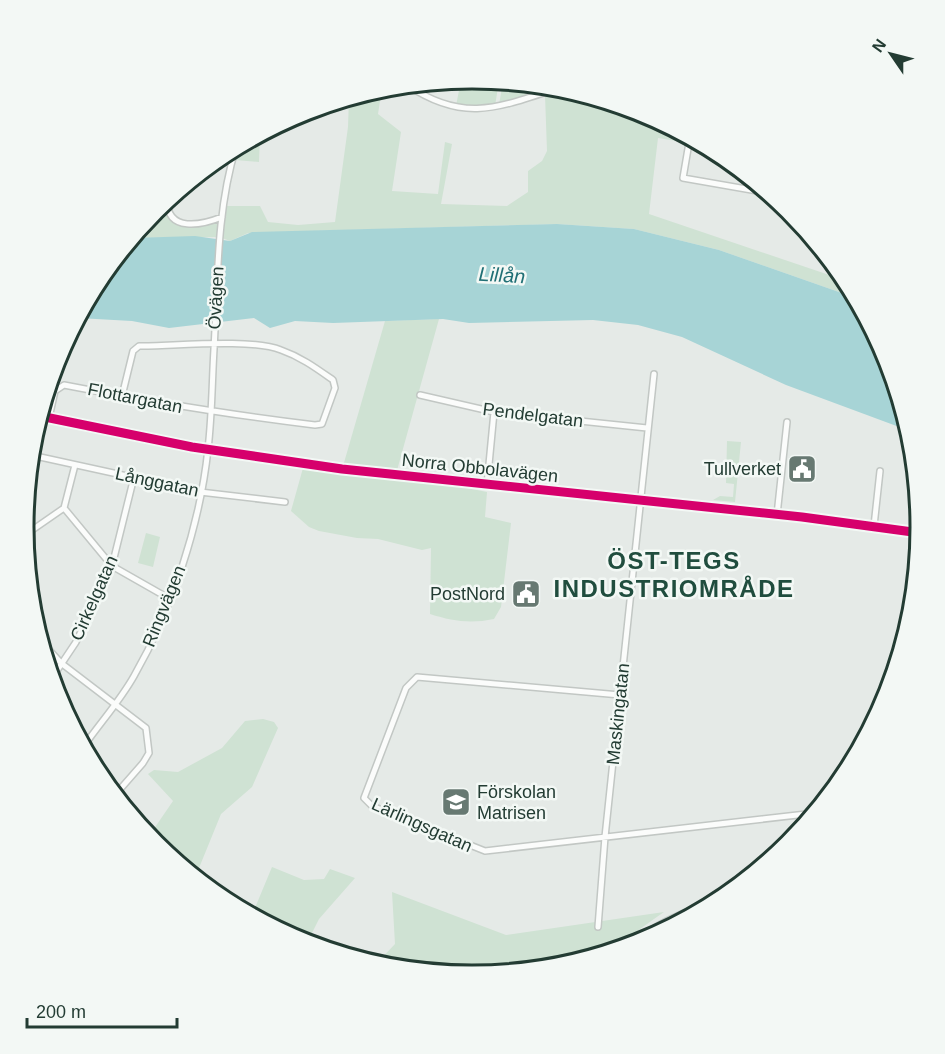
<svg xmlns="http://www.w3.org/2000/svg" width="945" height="1054" viewBox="0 0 945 1054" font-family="Helvetica,sans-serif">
	<rect width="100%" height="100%" fill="#e5eae7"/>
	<path fill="#cfe2d3" d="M473 79 499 81 495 106H456L461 80Z
		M503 81 560 87 644 113 690 137 689 143 658 138 649 214 847 281 856 298 719 250 634 229 557 224 248 233 230 241 222 238 227 206H260L268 222 298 225 335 222 348 127 349 98 382 88 378 114 401 132 392 191 438 194 445 142 452 144 441 204 507 206 528 192V171L542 161 547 151 545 95 551 91 499 105Z
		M260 135 259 162 235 160 240 145Z
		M167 200V207L181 224 222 217 218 237 132 238Z
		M439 319 396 474 487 492 485 517 511 523 501 607 494 619C470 624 452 621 430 614L431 548 422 550 378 539 357 538 319 531 309 527 291 511 303 468 341 473 385 321Z
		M727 441 741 442 735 502 713 500 720 496 733 497 734 484 726 483Z
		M146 533 160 537 153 567 138 563Z
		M263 719 274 722 278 728 252 787 221 814 199 868 211 879 208 888 149 836 173 801 148 774 154 770 178 772 222 748 245 721Z
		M272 867 304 880 324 879 330 869 355 878 319 919 307 943 252 915Z
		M392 892 506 935 664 912C643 926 621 945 599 955 548 977 429 980 376 964L395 944Z"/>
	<path fill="#a7d4d6" d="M557 224 634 229 719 250 856 298 887 356 910 431 786 385 682 337 638 325 593 320 469 323 443 319 333 323 295 321 270 328 254 318 169 328 132 321 78 318 100 278 132 238 195 236 230 241 252 232Z"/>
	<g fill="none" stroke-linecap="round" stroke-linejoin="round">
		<g stroke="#c2c7c4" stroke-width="8">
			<path id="street" d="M407 85C465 124 500 107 561 87
				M690 137 683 178 769 193
				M689 143 708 147
				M167 200C167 233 202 225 222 217
				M420 395 494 412 647 428
				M49 418 55 391 64 385C147 401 231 415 315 425L322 424 335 388 333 380C316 368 301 357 281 350 250 338 175 346 139 346L133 351 122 396
				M31 455 200 492 285 502
				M487 485 494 412
				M64 508 112 566 170 599
				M777 515 787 422
				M874 526 880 471
				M25 535 64 508 75 465
				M41 641 61 663 146 728 149 753 143 763 115 795
				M52 678 76 642 112 566 134 477
				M620 695 417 677 406 688 364 798 372 806 485 851 815 813
				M84 746C100 723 120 701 134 676 172 610 200 525 208 449 212 416 212 382 214 349 218 282 216 212 236 147
				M598 927 605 837 654 374"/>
		</g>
		<g stroke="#c0c7c4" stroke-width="10">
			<path id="secondary" d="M40 416 192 447 342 469 802 517 920 533"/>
		</g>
		<g stroke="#c1c9c6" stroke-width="14">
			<path id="highway" d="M628 946 667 924 725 897"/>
		</g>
		<use href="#street" stroke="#fbfcfb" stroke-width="5"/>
		<use href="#secondary" stroke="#fbfcfb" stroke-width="8"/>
		<use href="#highway" stroke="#bbc2c0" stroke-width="10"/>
		<g stroke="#f3f8f5" stroke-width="13">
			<path id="cycleway" d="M40 416 192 447 342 469 802 517 920 533"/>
		</g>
		<use href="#cycleway" stroke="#d6006c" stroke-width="9"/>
	</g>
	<defs>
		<g id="civic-square" transform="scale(1.5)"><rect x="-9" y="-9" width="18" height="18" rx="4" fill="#677972" stroke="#f3f8f5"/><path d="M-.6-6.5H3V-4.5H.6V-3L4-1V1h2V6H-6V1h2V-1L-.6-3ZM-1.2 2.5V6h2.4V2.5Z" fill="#fff"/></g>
		<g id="school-square" transform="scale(1.5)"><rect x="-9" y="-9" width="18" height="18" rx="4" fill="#677972" stroke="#f3f8f5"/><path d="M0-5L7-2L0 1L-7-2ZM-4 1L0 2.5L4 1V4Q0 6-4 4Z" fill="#fff"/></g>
	</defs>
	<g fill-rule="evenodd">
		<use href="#civic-square" x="802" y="469"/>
		<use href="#civic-square" x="526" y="594"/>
		<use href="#school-square" x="456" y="802"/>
	</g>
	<g text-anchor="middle" stroke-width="5" stroke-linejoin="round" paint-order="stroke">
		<g font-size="18" fill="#233c33" stroke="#f3f8f5">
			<text transform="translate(216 298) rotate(-87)" y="6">Övägen</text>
			<text transform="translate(135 398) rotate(11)" y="6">Flottargatan</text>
			<text transform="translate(533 415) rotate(7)" y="6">Pendelgatan</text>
			<text transform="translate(480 468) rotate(6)" y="6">Norra Obbolavägen</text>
			<text transform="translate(157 482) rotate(12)" y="6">Långgatan</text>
			<text transform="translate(94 598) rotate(-66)" y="6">Cirkelgatan</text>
			<text transform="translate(164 606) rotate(-68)" y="6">Ringvägen</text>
			<text transform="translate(618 714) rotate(-84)" y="6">Maskingatan</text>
			<text transform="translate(422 825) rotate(24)" y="6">Lärlingsgatan</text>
		</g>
		<g font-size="18" fill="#233c33" stroke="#f3f8f5" text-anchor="end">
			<text x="781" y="475">Tullverket</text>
			<text x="505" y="600">PostNord</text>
			<text x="477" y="798" text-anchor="start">Förskolan<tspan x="477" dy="21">Matrisen</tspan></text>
		</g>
		<g font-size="20" font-style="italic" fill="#206f75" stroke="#f3f8f5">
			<text transform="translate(502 275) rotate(3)" y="7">Lillån</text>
		</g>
		<g font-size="24" font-weight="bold" letter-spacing="1.5" fill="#204d3e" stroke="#f3f8f5">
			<text x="674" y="569">ÖST-TEGS<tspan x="674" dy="28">INDUSTRIOMRÅDE</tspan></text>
		</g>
	</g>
	<path d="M0 0H945V1054H0ZM34 527a438 438 0 1 1 876 0a438 438 0 1 1-876 0Z" fill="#f3f8f5" fill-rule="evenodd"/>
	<path fill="none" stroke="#233c33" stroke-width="3" d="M34 527a438 438 0 1 1 876 0a438 438 0 1 1-876 0Z"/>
	<g transform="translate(891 54) rotate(305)" stroke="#f3f8f5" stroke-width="4.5" paint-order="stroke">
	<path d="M0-4.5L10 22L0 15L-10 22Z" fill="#233c33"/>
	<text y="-9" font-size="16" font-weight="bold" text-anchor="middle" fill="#233c33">N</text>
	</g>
	<path d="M27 1018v9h150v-9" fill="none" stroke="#233c33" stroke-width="3"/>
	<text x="36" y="1018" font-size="18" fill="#233c33" stroke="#f3f8f5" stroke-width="4.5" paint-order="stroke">200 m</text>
</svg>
